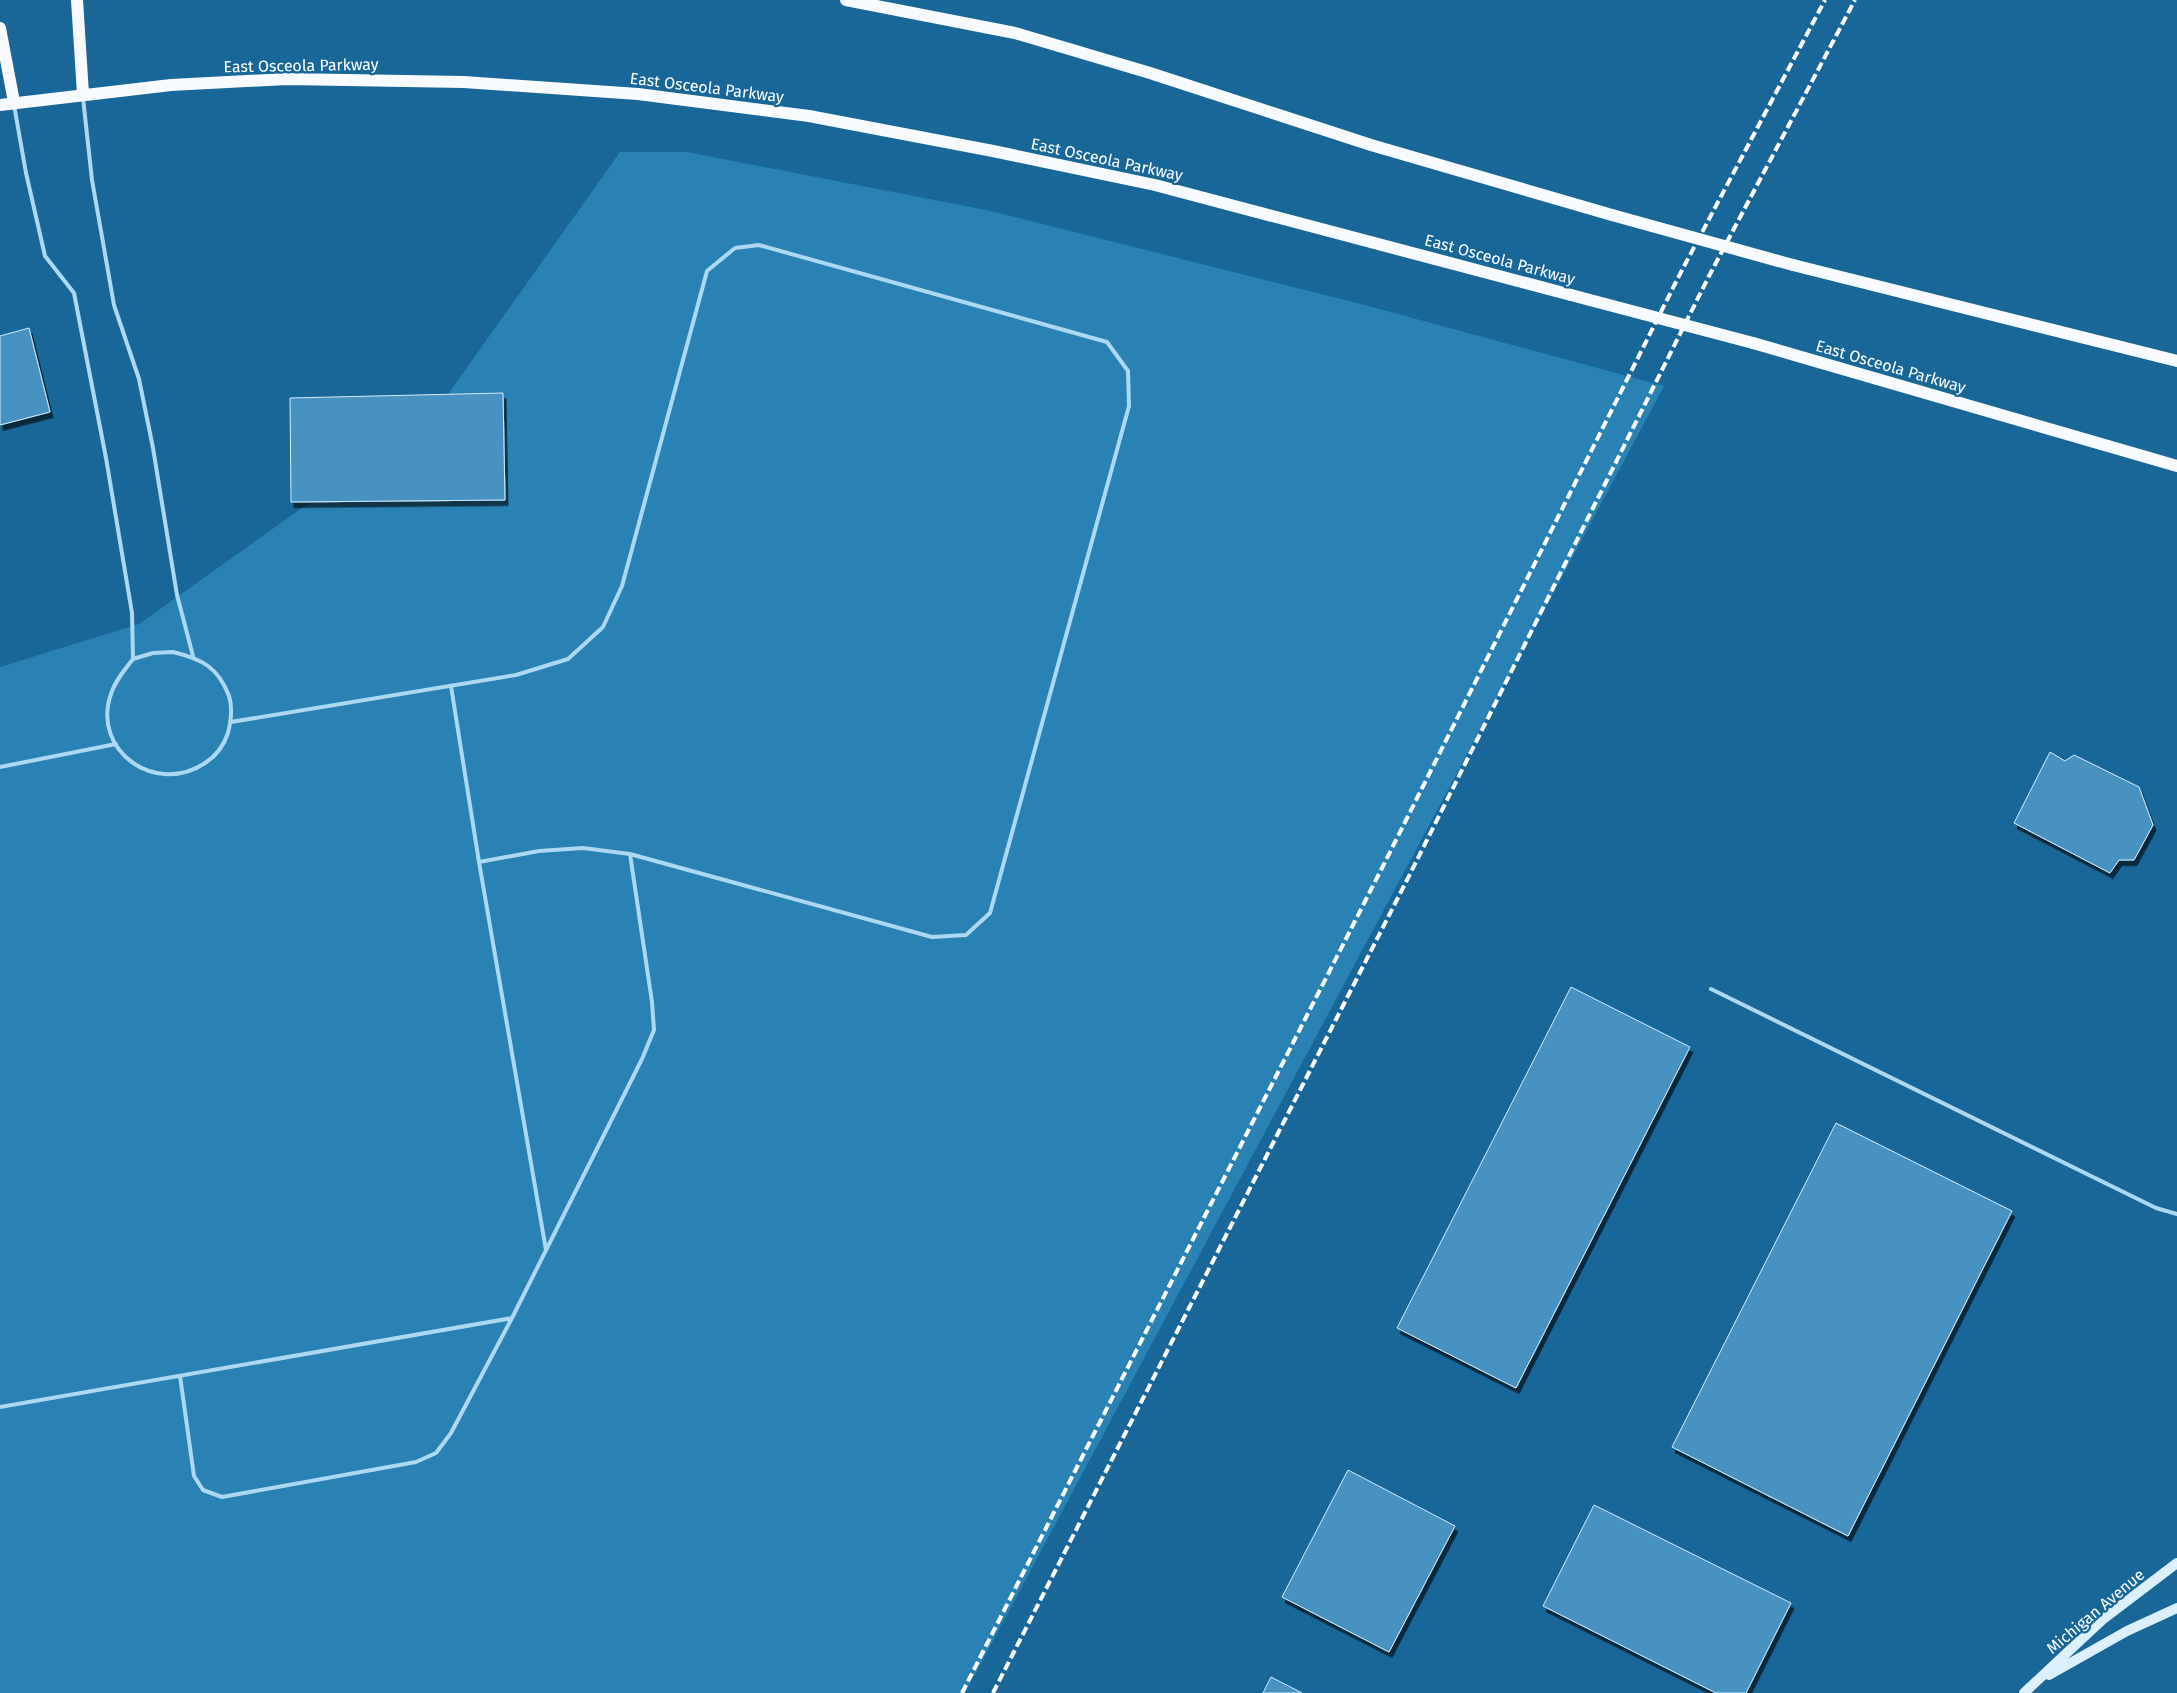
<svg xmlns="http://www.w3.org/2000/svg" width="2177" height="1693" viewBox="0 0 2177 1693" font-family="'Fira Sans',sans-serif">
	<defs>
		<filter id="shadow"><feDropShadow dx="3" dy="5.5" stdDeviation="0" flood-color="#0009"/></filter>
	</defs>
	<rect width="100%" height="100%" fill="#196798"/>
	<path fill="#2981b4" d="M620 152H687L991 211 1361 304 1664 386 965 1693H0V667L139 624 434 414Z"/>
	<path fill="#4692c0" stroke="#d4edfc" filter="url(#shadow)" d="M29 328 50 412 0 425V336Z
		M503 393 505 500 291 502 290 398Z
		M2050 752 2065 761 2074 755 2139 787 2153 825 2134 860H2119L2110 873 2014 823Z
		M1571 987 1690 1047 1516 1388 1397 1328Z
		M1836 1123 2012 1211 1848 1536 1672 1447Z
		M1348 1470 1455 1526 1389 1652 1282 1597Z
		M1594 1505 1791 1603 1746 1693H1716L1543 1606Z
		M1271 1677 1302 1693H1263Z"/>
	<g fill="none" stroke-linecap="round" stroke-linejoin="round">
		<path stroke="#add8f1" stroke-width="4" d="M83 98 92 180 114 305 139 379 153 448 177 595 193 656
			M14 105 26 173 45 256 74 293 106 458 132 613 133 659
			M173 652C202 659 218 667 229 696 233 708 231 721 228 733 224 745 216 756 205 763 156 796 91 751 111 694 115 681 125 669 133 659L153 653Z
			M451 686 479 862
			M231 722 516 675 568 659 603 627 622 586 707 271 735 248 759 245 1107 342 1128 371 1129 406 990 913 966 935 932 937 630 854
			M0 767 116 744
			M1711 989 2156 1208 2177 1214
			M180 1376 194 1476 203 1490 222 1497 416 1462 436 1453 451 1433 512 1318
			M0 1407 512 1318 642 1059 654 1030 652 1002 630 854 583 848 539 851 479 862 546 1250"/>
		<path stroke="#dbeffc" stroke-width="10" d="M2049 1675 2127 1631 2177 1608
			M2024 1693 2102 1620 2177 1563"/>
		<path stroke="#f7fbff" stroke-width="12" d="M77 0 83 94
			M846 0 1015 33 1150 73 1371 145 1612 215
			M0 28 14 102
			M0 105 171 85 287 79 464 82 638 94 809 116 993 151 1155 185 1571 295
			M1793 265 2177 361
			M1753 343 2177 466"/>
		<path stroke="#fff" stroke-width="4" stroke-dasharray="9 4" stroke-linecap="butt" d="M962 1693 1381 870 1681 272 1825 0
			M993 1693 1407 880 1709 276 1855 0"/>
		<path stroke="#f7fbff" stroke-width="12" d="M1612 215 1793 265
			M1571 295 1753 343"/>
	</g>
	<g text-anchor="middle" stroke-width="4.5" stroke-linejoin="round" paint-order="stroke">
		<g font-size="16" fill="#fff" stroke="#196798">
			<text transform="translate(301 65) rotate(-1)" y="6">East Osceola Parkway</text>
			<text transform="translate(707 87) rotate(7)" y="6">East Osceola Parkway</text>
			<text transform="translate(1107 159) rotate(12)" y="6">East Osceola Parkway</text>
			<text transform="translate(1500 259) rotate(15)" y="6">East Osceola Parkway</text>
			<text transform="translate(1891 366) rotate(16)" y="6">East Osceola Parkway</text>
			<text transform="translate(2095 1611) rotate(-40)" y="6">Michigan Avenue</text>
		</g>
	</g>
</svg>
